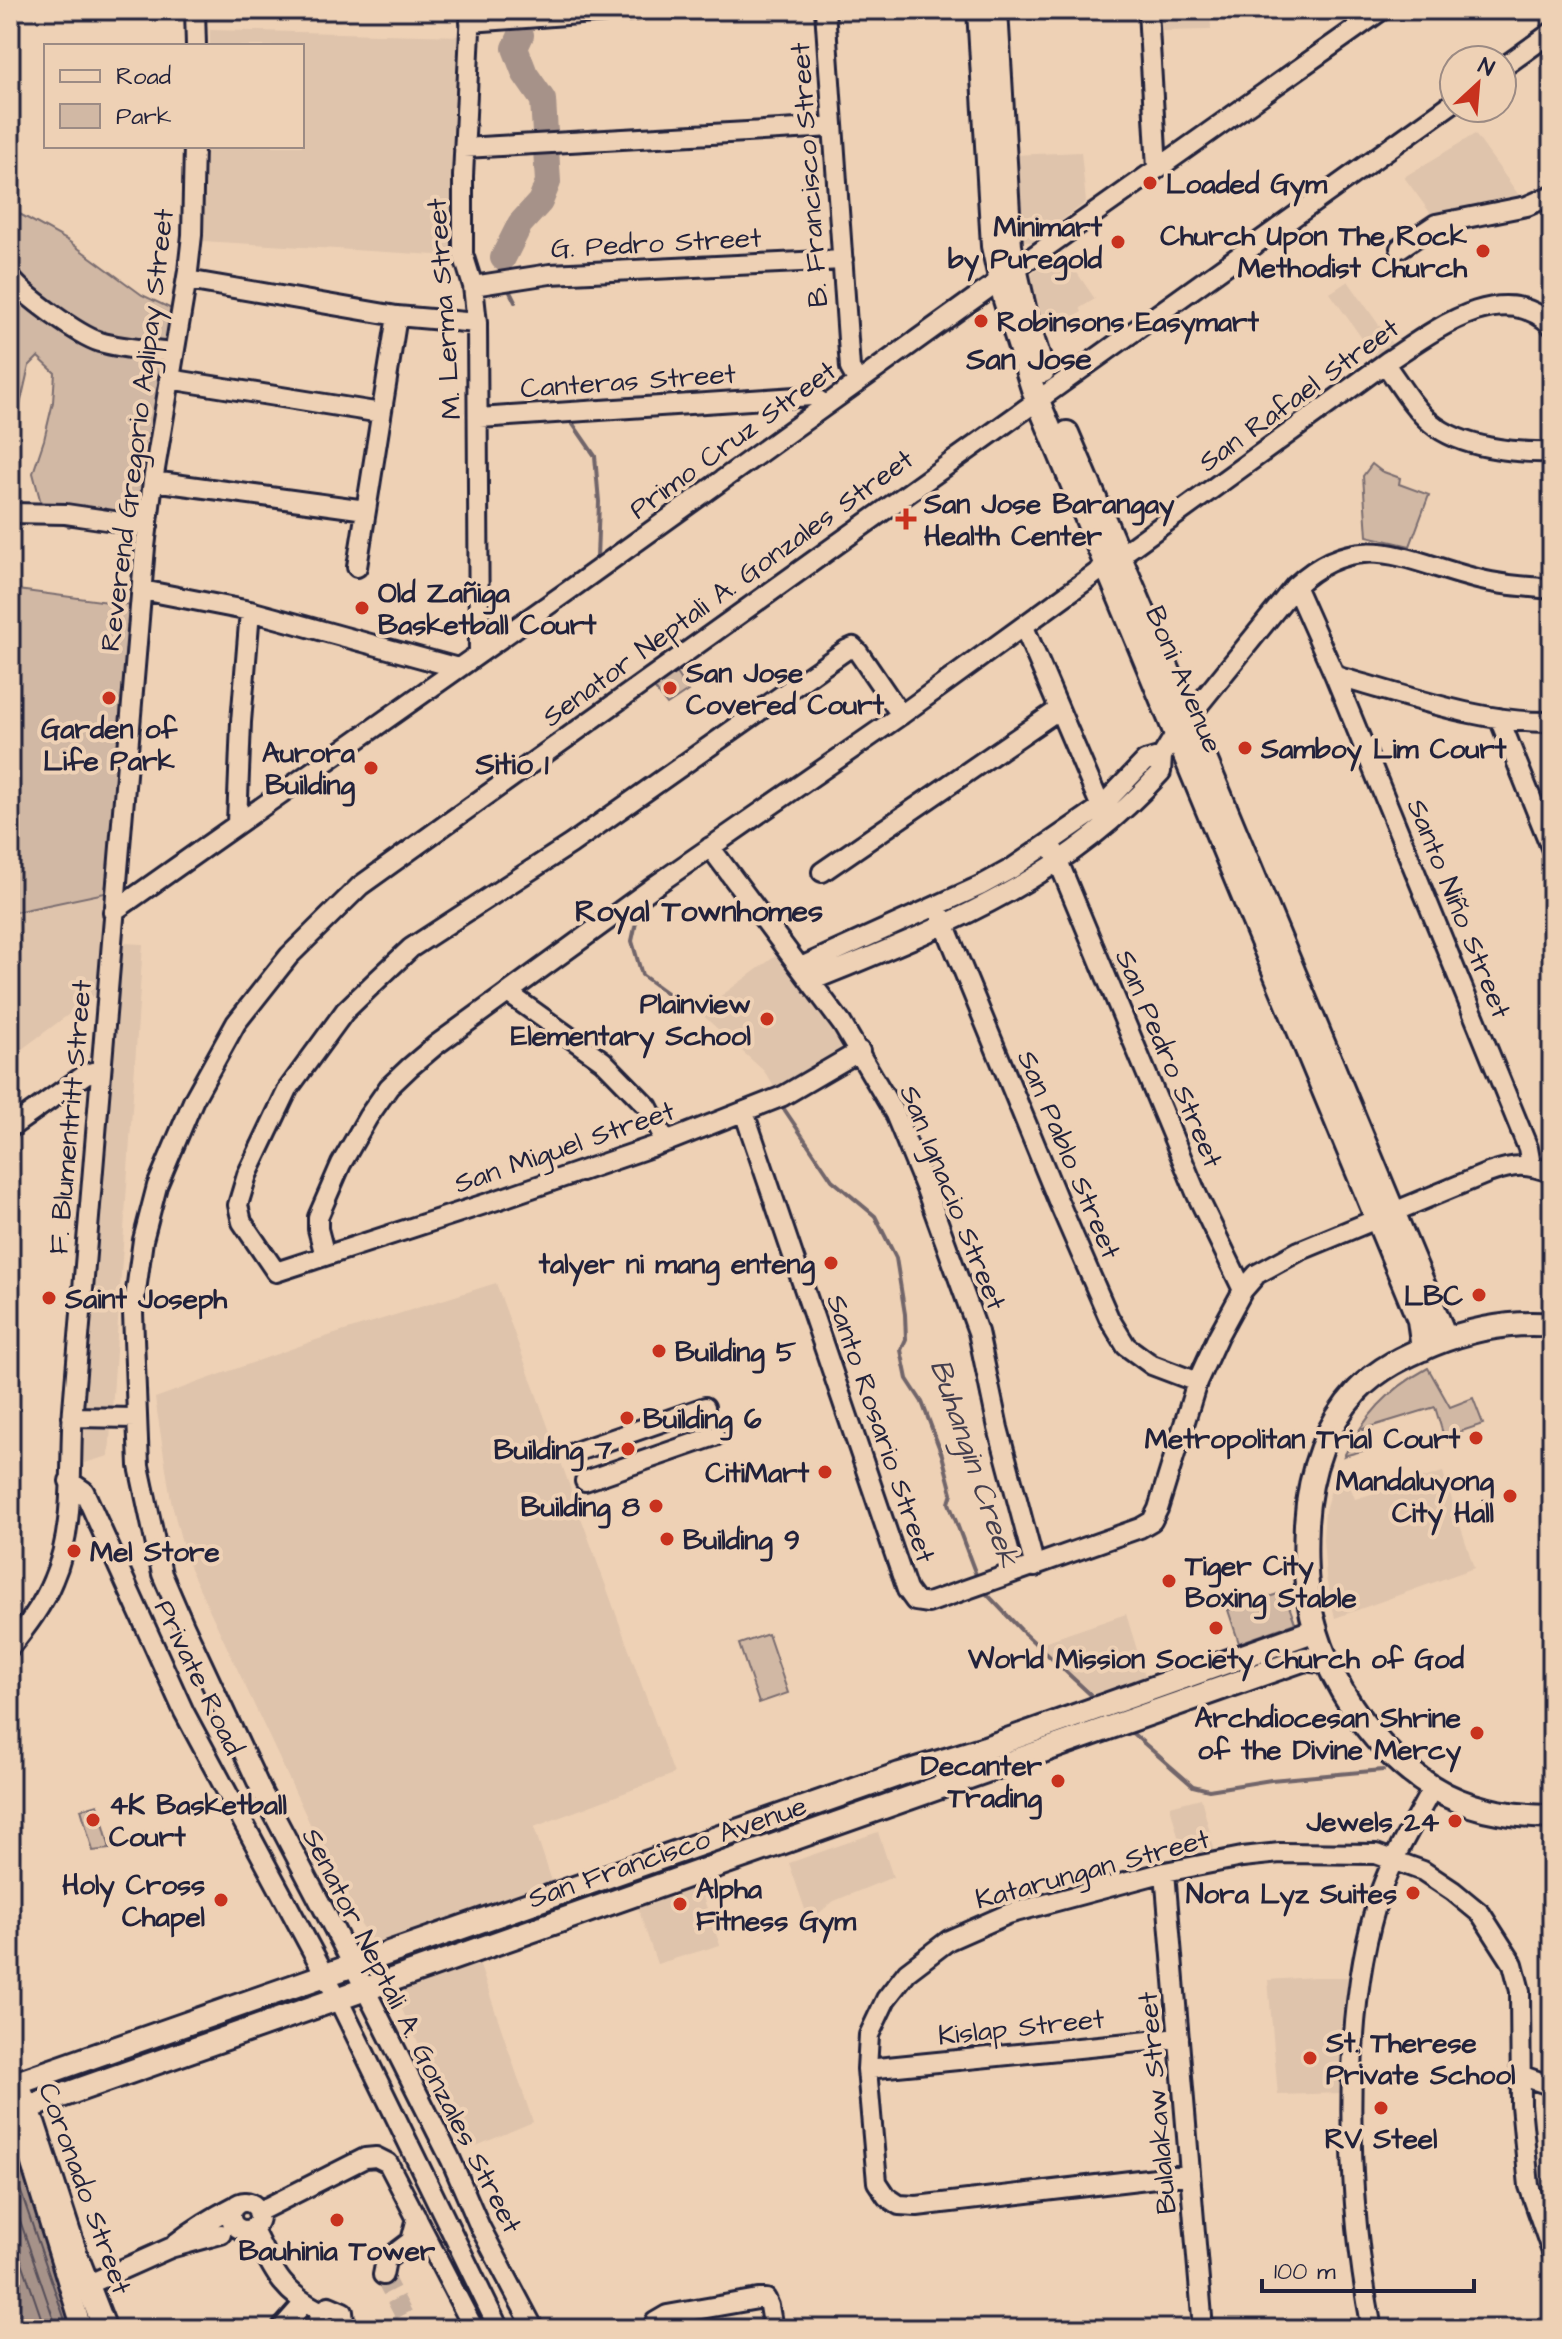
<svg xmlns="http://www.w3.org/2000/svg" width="1562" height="2339" viewBox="0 0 1562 2339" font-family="'Architects Daughter',sans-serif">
	<rect width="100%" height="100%" fill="#eed1b5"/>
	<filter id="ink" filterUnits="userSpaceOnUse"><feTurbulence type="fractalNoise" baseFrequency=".0125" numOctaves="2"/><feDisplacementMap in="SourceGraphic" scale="16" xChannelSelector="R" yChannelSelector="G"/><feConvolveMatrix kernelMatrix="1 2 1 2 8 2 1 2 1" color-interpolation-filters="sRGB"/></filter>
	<g filter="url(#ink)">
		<path fill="#dfc4ac" d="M1159 10H1210L1211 30 1161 31Z
			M210 30 464 36 452 256 202 241 206 146H302V46H210Z
			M1475 134 1523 201 1434 218 1404 177Z
			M1081 152 1086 202 1032 243 1023 240 1013 155Z
			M1062 251 1095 299 1080 308 1082 312 1061 325 1038 330 1027 278Z
			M1348 281 1393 345 1375 357 1330 293Z
			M105 893 96 994 10 1058V913Z
			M122 943 143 944 109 1456 84 1463 81 1441Z
			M781 952 847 1049 775 1088 764 1071 699 1012Z
			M496 1283 674 1774 534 1827 553 1884 375 1949 343 1894 187 1562 171 1501 155 1398 316 1340Z
			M1443 1472 1474 1568 1335 1618 1326 1578 1323 1539 1325 1510 1333 1483 1350 1486 1355 1499Z
			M1126 1614 1145 1676 1094 1694 1038 1644Z
			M1201 1798 1215 1852 1184 1859 1170 1806Z
			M878 1832 893 1877 834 1901 809 1921 789 1863Z
			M699 1886 720 1945 657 1964 638 1908Z
			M479 1963 533 2122 469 2149 392 1989Z
			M1314 1977H1355L1343 2093 1278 2095 1268 1980Z"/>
		<path fill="#d1b8a4" stroke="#7a6d70" stroke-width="2" d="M10 186 16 212 67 240 142 295 174 310C159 375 147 438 150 506L132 514 96 511 69 527 45 518 33 473 44 440 53 402 55 373 38 357 29 366 10 449Z
			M1372 464 1381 471 1400 478 1399 484 1429 495 1410 546 1367 536 1363 476Z
			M10 589 132 605 120 763 105 893 10 913Z
			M674 670 688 691 667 705 652 685Z
			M1428 1368 1450 1407 1473 1398 1483 1424 1444 1437 1435 1407 1363 1429 1369 1449 1344 1456C1366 1415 1386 1391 1428 1368Z
			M1284 1592 1295 1623 1239 1643 1228 1610Z
			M768 1634 788 1693 759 1703 739 1644Z
			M98 1804 110 1849 93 1851 81 1809Z"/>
		<path fill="#a69289" stroke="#71656a" stroke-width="2" d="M10 2134 76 2329H10Z"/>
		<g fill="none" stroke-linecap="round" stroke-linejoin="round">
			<path stroke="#574f5a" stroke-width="2" d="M10 2160 68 2329
				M10 2191 57 2329
				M10 2227 45 2329"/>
			<path stroke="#71656a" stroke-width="4" d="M503 258 504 274
				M507 286 515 302
				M568 417 595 456 599 502 597 558
				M637 918 632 941 642 975 694 1013
				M780 1103 832 1180 875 1216 896 1258 905 1314 906 1339 901 1350 907 1379 922 1402 942 1455 952 1493 949 1503 978 1580
				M984 1591 1022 1631 1090 1694
				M1130 1731 1193 1786 1209 1790 1271 1780 1383 1770"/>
			<path stroke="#a69289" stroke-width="26" d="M503 258 520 224 540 202 548 182 543 100 525 74 515 48 521 35"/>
			<path stroke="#c5ae9d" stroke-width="18" stroke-dasharray="18 9" stroke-linecap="butt" d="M383 2275 411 2329"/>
			<g stroke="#22223b" stroke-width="24">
				<path id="minor" d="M195 10 196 46
					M471 10 463 176V254L473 286 477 323 479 653
					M825 10 850 368 858 382
					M1148 10 1157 169
					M470 22 634 10
					M1502 68 1552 32
					M464 148 833 127
					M1400 248 1436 224 1527 206 1552 195
					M10 277C23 295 78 335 100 342 123 349 150 350 174 353
					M187 280 397 316 477 323
					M473 286 550 274 843 260
					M1385 364C1399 383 1413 408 1431 423 1461 448 1515 453 1552 452
					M169 379 381 413
					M479 418 812 396 826 405
					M153 481 366 510
					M10 513 66 514 148 526
					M357 567 397 316
					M1295 586 1335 676 1528 1148 1531 1165
					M142 590 250 611 458 668
					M1024 627 1101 807
					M1335 676C1405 695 1478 723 1552 722
					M1499 718 1552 850
					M237 823 241 722 250 611
					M1051 844 1197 1195 1243 1290
					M710 847 842 1024 895 1114 926 1189 978 1332 998 1428 1035 1567
					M822 872 1058 710
					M937 906 1059 1203 1109 1318 1126 1346 1152 1365 1197 1382
					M113 912 568 591 1000 280 1382 10
					M801 967 980 886 1011 869 1101 807 1145 761 1162 756
					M811 981C945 926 1062 882 1161 772L1162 756 1176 733 1295 586C1364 522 1414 567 1491 582 1511 586 1532 587 1552 589
					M508 993 603 1061 648 1107 666 1142
					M860 1051 783 1096 666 1142 497 1200 276 1272 242 1222 238 1205 247 1175 288 1089 345 1011 375 982 411 948 571 844 846 650 853 647 858 652 901 715
					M744 1112 907 1590 915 1601 928 1603 1140 1528 1152 1521 1158 1509 1197 1382 1218 1336 1243 1290 1257 1274 1299 1251 1488 1173C1515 1164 1526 1163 1552 1173
					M10 1128 86 1074 100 1070
					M325 1256 318 1229V1217L341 1164 368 1117 389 1087 410 1067 436 1045 656 885 901 715 1388 361C1432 332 1503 276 1552 326
					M72 1417 136 1418
					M575 1452 705 1407
					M69 1481 84 1491 184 1712 338 1999 499 2329
					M585 1481 715 1436
					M10 1647C27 1626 43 1605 53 1580 76 1528 69 1464 73 1409L145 547 153 481 188 271 192 235 194 146
					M1165 1872 1203 2329
					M867 2069 1179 2038
					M1520 2075 1552 2086
					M21 2131 82 2329
					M1190 2174 917 2206 899 2205 887 2197 877 2182 867 2069 869 2035 886 1999 907 1972 949 1940 1008 1914 1165 1872 1242 1857 1280 1853 1376 1854 1423 1871 1453 1891 1481 1914 1513 1964 1520 1991 1521 2105 1529 2186 1552 2252
					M231 2216a14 14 0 1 1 28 0a14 14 0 1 1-28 0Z
					M258 2212 365 2158 376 2157 388 2163 474 2329
					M252 2228C272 2267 279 2291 320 2311
					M176 2243C195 2228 213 2217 235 2206
					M383 2275 386 2260 411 2241 417 2218
					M87 2285 170 2248 221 2234
					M281 2329 304 2303
					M322 2329 318 2321 319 2314 329 2306 343 2312 344 2322 340 2329
					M534 2329 480 2227 451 2160 353 1965 262 1792 184 1625 162 1574 139 1466 133 1313 143 1240 157 1186 194 1099 236 1023 289 956 360 886 1454 102
					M653 2329 655 2322 667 2315 758 2299H766L769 2306 773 2329
					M1372 2329C1347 2202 1339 2013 1381 1890 1394 1854 1415 1821 1433 1787"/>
			</g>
			<g stroke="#22223b" stroke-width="28">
				<path id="major" d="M979 10 993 246 1005 300 1033 389 1419 1320 1423 1349
					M996 10 1010 246 1028 325 1043 371
					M1067 433 1169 672 1446 1339
					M1552 1325C1510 1321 1472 1329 1434 1344 1405 1356 1379 1368 1357 1391 1323 1428 1309 1476 1306 1524 1305 1545 1305 1565 1307 1585 1315 1668 1372 1756 1446 1795 1480 1812 1515 1816 1552 1817
					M27 2108 1305 1659 1328 1662
					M105 2329 76 2255 34 2125 17 2083 900 1774 985 1748 1316 1630"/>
			</g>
			<use href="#minor" stroke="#eed1b5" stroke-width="18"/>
			<use href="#major" stroke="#eed1b5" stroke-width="22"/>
		</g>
	</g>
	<g fill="#c8321e" stroke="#eed1b5" stroke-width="3">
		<circle cx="1150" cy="183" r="8"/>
		<circle cx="1118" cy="242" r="8"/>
		<circle cx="1483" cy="251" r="8"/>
		<circle cx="981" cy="321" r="8"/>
		<path d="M902 507h8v8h8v8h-8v8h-8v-8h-8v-8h8z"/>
		<circle cx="362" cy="608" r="8"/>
		<circle cx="670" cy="688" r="8"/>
		<circle cx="109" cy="698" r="8"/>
		<circle cx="1245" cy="748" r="8"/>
		<circle cx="371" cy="768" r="8"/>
		<circle cx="767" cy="1019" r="8"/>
		<circle cx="831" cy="1263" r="8"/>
		<circle cx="1479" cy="1295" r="8"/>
		<circle cx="49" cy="1298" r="8"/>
		<circle cx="659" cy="1351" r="8"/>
		<circle cx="627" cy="1418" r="8"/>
		<circle cx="1476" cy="1438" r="8"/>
		<circle cx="628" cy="1449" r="8"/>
		<circle cx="825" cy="1472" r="8"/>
		<circle cx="1510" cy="1496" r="8"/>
		<circle cx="656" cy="1506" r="8"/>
		<circle cx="667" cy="1539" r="8"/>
		<circle cx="74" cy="1551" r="8"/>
		<circle cx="1169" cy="1581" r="8"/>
		<circle cx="1216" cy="1628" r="8"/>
		<circle cx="1477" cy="1733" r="8"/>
		<circle cx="1058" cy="1781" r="8"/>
		<circle cx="93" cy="1820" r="8"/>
		<circle cx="1455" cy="1821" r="8"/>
		<circle cx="1413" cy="1893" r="8"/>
		<circle cx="221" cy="1900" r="8"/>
		<circle cx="680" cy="1904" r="8"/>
		<circle cx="1310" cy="2058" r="8"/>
		<circle cx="1381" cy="2108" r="8"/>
		<circle cx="337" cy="2220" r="8"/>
	</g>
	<g text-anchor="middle" stroke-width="8" stroke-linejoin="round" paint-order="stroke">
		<g font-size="28" fill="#22223b" stroke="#eed1b5">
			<text transform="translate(808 175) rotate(-94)" y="10">B. Francisco Street</text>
			<text transform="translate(656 242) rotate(-3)" y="10">G. Pedro Street</text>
			<text transform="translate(443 309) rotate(-94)" y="10">M. Lerma Street</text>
			<text transform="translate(628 380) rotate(-4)" y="10">Canteras Street</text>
			<text transform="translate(1298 394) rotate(-36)" y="10">San Rafael Street</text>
			<text transform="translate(136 430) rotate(-83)" y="10">Reverend Gregorio Aglipay Street</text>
			<text transform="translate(732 439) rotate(-36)" y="10">Primo Cruz Street</text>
			<text transform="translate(727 587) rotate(-36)" y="10">Senator Neptali A. Gonzales Street</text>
			<text transform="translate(1185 679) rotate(67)" y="10">Boni Avenue</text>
			<text transform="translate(1460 908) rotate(68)" y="10">Santo Niño Street</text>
			<text transform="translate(1170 1058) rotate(67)" y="10">San Pedro Street</text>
			<text transform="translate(69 1117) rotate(-85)" y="10">F. Blumentritt Street</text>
			<text transform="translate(564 1146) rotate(-19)" y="10">San Miguel Street</text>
			<text transform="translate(1070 1154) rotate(67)" y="10">San Pablo Street</text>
			<text transform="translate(954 1197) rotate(68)" y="10">San Ignacio Street</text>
			<text transform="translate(882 1428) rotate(71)" y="10">Santo Rosario Street</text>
			<text transform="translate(200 1677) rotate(64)" y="10">Private Road</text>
			<text transform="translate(667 1851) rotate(-19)" y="10">San Francisco Avenue</text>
			<text transform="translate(1092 1868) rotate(-15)" y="10">Katarungan Street</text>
			<text transform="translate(1021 2026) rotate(-6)" y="10">Kislap Street</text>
			<text transform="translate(413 2030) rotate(63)" y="10">Senator Neptali A. Gonzales Street</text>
			<text transform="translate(1156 2103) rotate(-95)" y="10">Bulalakaw Street</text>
			<text transform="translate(86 2188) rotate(70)" y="10">Coronado Street</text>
		</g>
		<g font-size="28" font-weight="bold" fill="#22223b" stroke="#eed1b5" text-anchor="end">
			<text x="1166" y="193" text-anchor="start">Loaded Gym</text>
			<text x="1102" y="236">Minimart<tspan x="1102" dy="32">by Puregold</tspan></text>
			<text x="1467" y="245">Church Upon The Rock<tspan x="1467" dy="32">Methodist Church</tspan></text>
			<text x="997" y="331" text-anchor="start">Robinsons Easymart</text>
			<text x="924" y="513" text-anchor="start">San Jose Barangay<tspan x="924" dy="32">Health Center</tspan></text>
			<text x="378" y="602" text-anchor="start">Old Zañiga<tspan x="378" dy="32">Basketball Court</tspan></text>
			<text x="686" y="682" text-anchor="start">San Jose<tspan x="686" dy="32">Covered Court</tspan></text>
			<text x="109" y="738" text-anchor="middle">Garden of<tspan x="109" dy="32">Life Park</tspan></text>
			<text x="1261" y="758" text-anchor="start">Samboy Lim Court</text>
			<text x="355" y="762">Aurora<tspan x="355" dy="32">Building</tspan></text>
			<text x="751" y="1013">Plainview<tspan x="751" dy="32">Elementary School</tspan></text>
			<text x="815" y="1273">talyer ni mang enteng</text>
			<text x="1463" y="1305">LBC</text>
			<text x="65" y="1308" text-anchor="start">Saint Joseph</text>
			<text x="675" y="1361" text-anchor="start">Building 5</text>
			<text x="643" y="1428" text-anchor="start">Building 6</text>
			<text x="1460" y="1448">Metropolitan Trial Court</text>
			<text x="612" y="1459">Building 7</text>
			<text x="809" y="1482">CitiMart</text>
			<text x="1494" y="1490">Mandaluyong<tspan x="1494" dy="32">City Hall</tspan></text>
			<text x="640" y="1516">Building 8</text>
			<text x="683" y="1549" text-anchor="start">Building 9</text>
			<text x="90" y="1561" text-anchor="start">Mel Store</text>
			<text x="1185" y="1575" text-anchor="start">Tiger City<tspan x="1185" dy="32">Boxing Stable</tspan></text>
			<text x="1216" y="1668" text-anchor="middle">World Mission Society Church of God</text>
			<text x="1461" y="1727">Archdiocesan Shrine<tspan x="1461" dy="32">of the Divine Mercy</tspan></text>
			<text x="1042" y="1775">Decanter<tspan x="1042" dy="32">Trading</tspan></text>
			<text x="109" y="1814" text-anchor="start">4K Basketball<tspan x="109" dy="32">Court</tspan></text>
			<text x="1439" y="1831">Jewels 24</text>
			<text x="205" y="1894">Holy Cross<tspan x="205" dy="32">Chapel</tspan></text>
			<text x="696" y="1898" text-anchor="start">Alpha<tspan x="696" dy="32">Fitness Gym</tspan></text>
			<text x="1397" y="1903">Nora Lyz Suites</text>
			<text x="1326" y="2052" text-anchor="start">St. Therese<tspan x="1326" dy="32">Private School</tspan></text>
			<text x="1381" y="2148" text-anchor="middle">RV Steel</text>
			<text x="337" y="2260" text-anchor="middle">Bauhinia Tower</text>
		</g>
		<g font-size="30" font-weight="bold" fill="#22223b" stroke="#eed1b5">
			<text x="1029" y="369">San Jose</text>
			<text x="512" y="774">Sitio 1</text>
			<text x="699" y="921">Royal Townhomes</text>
		</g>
		<g font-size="30" font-style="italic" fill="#433e4e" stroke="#eed1b5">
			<text transform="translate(975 1463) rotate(71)" y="10">Buhangin Creek</text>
		</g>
	</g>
	<rect width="1562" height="2339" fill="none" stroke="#eed1b5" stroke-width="40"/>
	<rect x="20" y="20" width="1522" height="2299" fill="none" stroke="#22223b" stroke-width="3" filter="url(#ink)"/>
	<rect x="44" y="44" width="260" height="104" fill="#eed1b5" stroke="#9c8b84" stroke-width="2"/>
	<rect x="60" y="70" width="40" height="12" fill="#eed1b5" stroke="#9c8b84" stroke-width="2"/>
	<text x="116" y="84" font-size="24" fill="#22223b">Road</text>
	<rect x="60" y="104" width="40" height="24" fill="#d1b8a4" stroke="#9c8b84" stroke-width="2"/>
	<text x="116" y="124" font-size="24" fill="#22223b">Park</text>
	<g transform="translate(1478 84) rotate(26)"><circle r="38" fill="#eed1b5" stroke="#9c8b84" stroke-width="2"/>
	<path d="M0-6L14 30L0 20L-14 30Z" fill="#c8321e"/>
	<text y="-12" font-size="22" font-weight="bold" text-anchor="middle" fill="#22223b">N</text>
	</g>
	<path d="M1262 2279v12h212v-12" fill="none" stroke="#22223b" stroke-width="4"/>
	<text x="1274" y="2279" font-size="24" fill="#22223b" stroke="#eed1b5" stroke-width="6" paint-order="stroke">100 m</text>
</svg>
